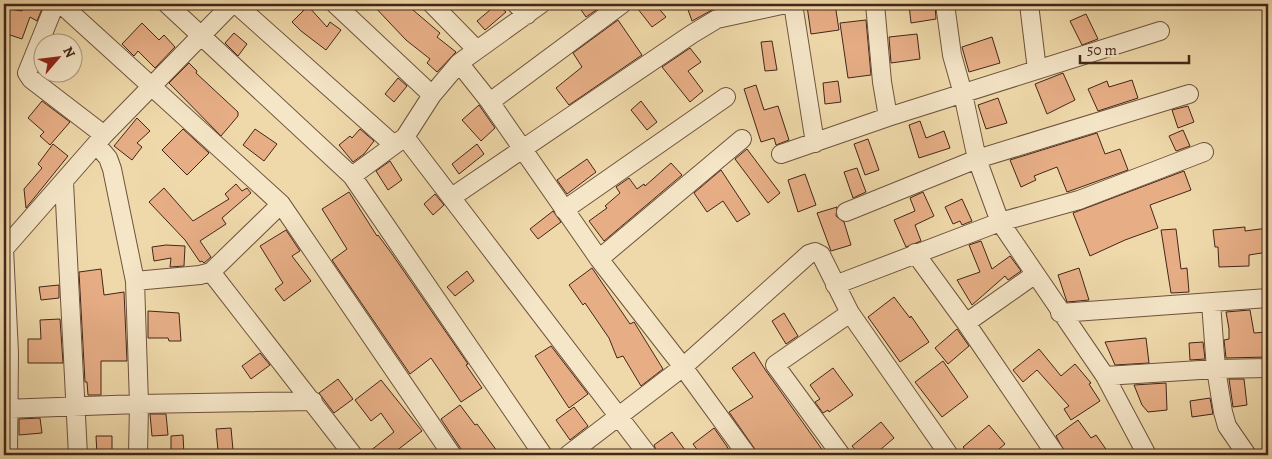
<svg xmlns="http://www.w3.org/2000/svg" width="1272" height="459" viewBox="0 0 1272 459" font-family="Alegreya,serif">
	<rect width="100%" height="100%" fill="#efd9aa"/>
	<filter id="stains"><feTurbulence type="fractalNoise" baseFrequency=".004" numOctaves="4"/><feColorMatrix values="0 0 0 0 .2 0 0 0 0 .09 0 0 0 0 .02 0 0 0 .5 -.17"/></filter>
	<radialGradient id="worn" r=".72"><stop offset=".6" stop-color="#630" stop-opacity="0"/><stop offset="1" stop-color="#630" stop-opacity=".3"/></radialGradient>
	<path fill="#e7ae86" stroke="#442619" d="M26 4H44L37 21 30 17 22 39 4 33V8L22 11Z
		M372 4H406L440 33 437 37 456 52 437 72 427 63 430 59 406 40Z
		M497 4 506 12 485 30 477 21Z
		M577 4H605L586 17Z
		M634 4H655L666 17 652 27Z
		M686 4H737L712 10 692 21Z
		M821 4H835L839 30 811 34 807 6Z
		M918 4H935L936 19 911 23 909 5Z
		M308 6 327 27 330 22 341 30 326 50 301 31 292 22Z
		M1086 14 1098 39 1082 45 1070 21Z
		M618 20 642 55 569 105 556 88 582 67 573 53Z
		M866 20 871 75 848 78 840 23Z
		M142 23 159 40 164 35 175 47 155 68 138 51 134 56 122 44Z
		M234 33 247 44 238 56 225 43Z
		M917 34 920 59 891 63 889 37Z
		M992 37 1000 63 969 72 962 47Z
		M772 41 777 70 765 71 761 42Z
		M690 48 701 62 688 71 703 91 690 102 662 67Z
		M189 63 197 71 196 73 238 112V116L221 136 169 83Z
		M1063 73 1075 100 1047 114 1035 84Z
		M398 78 407 86 394 102 385 94Z
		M1132 80 1138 98 1098 111 1088 89 1107 81 1109 87Z
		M838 81 841 102 825 104 823 83Z
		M756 85 764 110 778 106 789 140 776 145 774 138 761 142 744 89Z
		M998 98 1007 123 986 129 978 105Z
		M42 101 70 122 50 145 40 136 44 132 28 118Z
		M641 101 657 122 647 130 631 110Z
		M479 105 495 128 481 141 462 120Z
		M1188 106 1194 122 1178 128 1172 110Z
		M137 118 150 131 137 143 142 147 132 160 114 146Z
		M920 121 926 138 944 131 950 148 919 158 909 125Z
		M183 129 209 153 187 175 162 150Z
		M255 129 277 144 264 161 243 145Z
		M360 129 374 141 364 154 353 162 339 145 350 136 352 138Z
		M1183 130 1190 146 1176 151 1169 136Z
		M1097 133 1105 154 1120 149 1128 170 1067 192 1057 167 1034 176 1036 180 1021 187 1010 160Z
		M868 139 879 170 865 175 854 144Z
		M53 144 68 156 26 208 24 189 42 168 38 164Z
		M477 144 484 154 459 174 452 164Z
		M747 149 780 193 768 203 735 159Z
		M587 159 596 172 567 194 557 180Z
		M390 161 402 180 388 190 376 171Z
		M671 163 682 175 604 241 589 221 607 208 605 206 620 193 616 187 629 178 637 189 644 184 645 186Z
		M857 168 866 192 853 198 844 172Z
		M721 170 750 214 737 222 723 201 707 212 694 193Z
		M1184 171 1191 190 1150 205 1158 228 1125 240 1090 256 1073 213Z
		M805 174 816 205 798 212 788 180Z
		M236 184 242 191 247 188 251 193 222 218 226 224 200 241 211 257 204 263 202 261 200 262 185 240 149 202 164 188 193 221 229 199 225 194Z
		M349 192 377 236 378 235 392 254 468 364 466 365 482 388 461 402 431 358 410 374 332 260 347 249 322 209Z
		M923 192 934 216 915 225 921 241 906 247 894 220 915 211 910 198Z
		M435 194 444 205 433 215 424 204Z
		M962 199 972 221 962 225 960 221 953 224 945 207Z
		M837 207 836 216 844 222 851 245 831 251 817 213Z
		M553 211 561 222 538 239 530 229Z
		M1245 227V231L1268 228V252L1249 255V266L1219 267 1218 247H1215L1213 230Z
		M1176 229 1181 269 1187 268 1189 292 1171 293 1161 230Z
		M286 230 300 251 292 256 311 281 284 301 275 289 283 283 260 246Z
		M981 241 992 269 1010 256 1021 271 1008 280 1005 276 972 305 957 280 980 272 969 245Z
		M166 245 185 246 184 266 170 267 171 258 154 261 152 247Z
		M592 268 630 324 634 322 663 369 641 386 623 356 617 358 609 338 585 303 583 305 569 285Z
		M1079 268 1089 300 1067 302 1058 275Z
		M101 269 104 295 124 292 127 361H101V395H88L87 382H85L79 272Z
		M467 271 474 281 455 296 447 287Z
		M59 285V298L41 300 39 287Z
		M894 297 910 318 911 316 929 342 900 362 868 317Z
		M1250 310 1254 333 1268 332V357L1226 358 1224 340 1229 339V329L1226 312Z
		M148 311 179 313 181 341H169L168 338H148Z
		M784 313 798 336 786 344 772 321Z
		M60 319 63 363H28V339H41L40 320Z
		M957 329 969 346 948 364 935 348Z
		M1146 338 1149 363 1115 365 1105 342Z
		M1203 342 1205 359 1190 360 1189 343Z
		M551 346 588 394 569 408 535 356Z
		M1039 349 1061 376 1075 364 1091 383 1089 384 1100 401 1071 420 1064 409 1069 406 1037 370 1023 382 1013 370Z
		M754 352 766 371 826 455H759L729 412 753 397 732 368Z
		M260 353 270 365 251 379 242 366Z
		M943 361 968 397 942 417 915 382Z
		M833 368 853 395 829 412 828 410 823 413 815 402 820 399 810 385Z
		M338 379 353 399 334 413 319 393Z
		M1229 379H1244L1247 405 1233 407Z
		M381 380 422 431 391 455H365L394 432 381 413 371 421 355 400Z
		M1166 383 1167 410 1148 412 1142 405 1134 385Z
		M1210 398 1213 414 1192 417 1190 401Z
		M460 405 475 425 477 424 500 455H462L461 449 441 419Z
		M574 407 588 426 570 440 556 420Z
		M150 414H166L168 435 152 436Z
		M40 418 42 433 19 435V419Z
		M1078 420 1091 438 1096 435 1110 455H1066L1056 436Z
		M881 422 894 438 874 455H860L852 446Z
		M989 425 1005 444 992 455H970L963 447Z
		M231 428 233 450 218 451 216 429Z
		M714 428 726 445 732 455H701L693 444Z
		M672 432 685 450 677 455H658L654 445Z
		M183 435 184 455H171V436Z
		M96 436H112V455H97Z"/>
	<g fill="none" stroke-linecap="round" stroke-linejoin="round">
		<g stroke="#6f533d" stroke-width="20">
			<path id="street" d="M55 4 27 73 31 79 104 135
				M61 4 281 204 452 455
				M167 4 352 176 543 455
				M236 4 394 145
				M335 4 432 95
				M432 4 476 49
				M516 4 527 15
				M622 4 490 102 599 259 683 367 747 455
				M793 4 815 143
				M875 4 882 82 888 117
				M945 4 952 55 963 94 977 159 1000 222 1105 376 1147 455
				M1029 4 1037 70
				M459 63 490 102
				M405 137 648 455
				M781 154 888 117 1160 31
				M352 176 405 137 432 95 459 63 541 4
				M64 182 78 455
				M452 197 692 34 717 19 786 4
				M564 210 726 97
				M846 212 977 159 1189 94
				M915 253 966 323 1056 455
				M599 259 742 139
				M211 272 353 455
				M135 281 200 275 211 272 281 204
				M835 285 1000 222 1079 200 1204 152
				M1211 303 1216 369 1223 412 1227 426 1247 455
				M1060 313 1268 298
				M966 323 1034 275
				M1105 376 1216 369 1268 368
				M4 409 139 404 135 281 112 169 108 158 96 144
				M8 455 9 353 4 249 104 135 232 4
				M138 455 139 404 313 401
				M568 455 683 367 809 254 815 252 821 255 850 313 949 455
				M841 455 775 365 850 313"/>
		</g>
		<use href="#street" stroke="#f5e6c8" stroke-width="18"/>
	</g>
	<rect width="1272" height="459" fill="none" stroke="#efd9aa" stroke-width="20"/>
	<rect x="5" y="5" width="1262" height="449" fill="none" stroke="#442619" stroke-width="2.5"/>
	<rect x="10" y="10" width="1252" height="439" fill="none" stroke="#442619"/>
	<g transform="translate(58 58) rotate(62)"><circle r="24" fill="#f5e6c8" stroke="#ae9982"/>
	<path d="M0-4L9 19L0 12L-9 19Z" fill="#8f2418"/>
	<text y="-8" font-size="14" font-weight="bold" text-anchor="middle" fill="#442619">N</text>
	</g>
	<path d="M1080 55v8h109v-8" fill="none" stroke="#442619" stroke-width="2.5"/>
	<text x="1087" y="55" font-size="15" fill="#442619" stroke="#f5e6c8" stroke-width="4" paint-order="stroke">50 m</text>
	<rect width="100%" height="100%" filter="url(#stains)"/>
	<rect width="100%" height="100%" fill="url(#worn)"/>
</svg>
